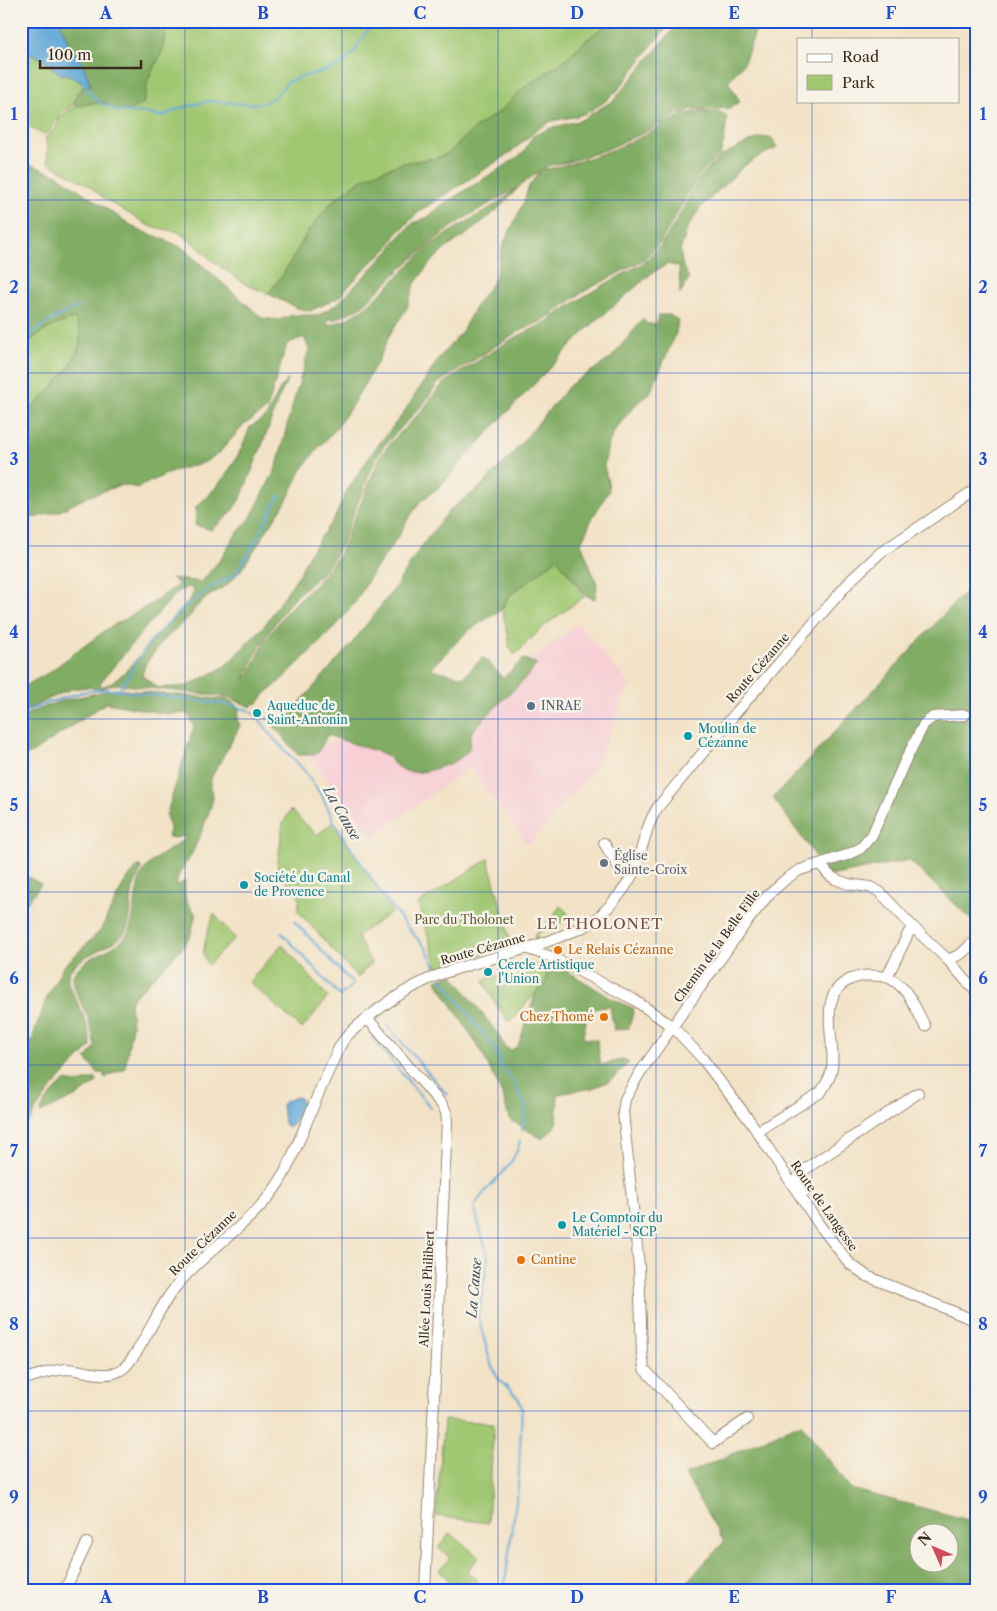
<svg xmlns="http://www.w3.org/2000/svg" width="997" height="1611" viewBox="0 0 997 1611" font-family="'Libre Caslon Text',serif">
	<rect width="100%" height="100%" fill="#f7f3e8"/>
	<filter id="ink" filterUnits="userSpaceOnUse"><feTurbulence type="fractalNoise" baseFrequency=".02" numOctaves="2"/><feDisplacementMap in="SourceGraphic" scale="10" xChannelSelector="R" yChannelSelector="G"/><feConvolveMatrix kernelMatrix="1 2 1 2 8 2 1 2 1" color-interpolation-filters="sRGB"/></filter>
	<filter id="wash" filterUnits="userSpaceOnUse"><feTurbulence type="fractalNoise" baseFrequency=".0096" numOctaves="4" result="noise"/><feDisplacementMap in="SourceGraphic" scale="20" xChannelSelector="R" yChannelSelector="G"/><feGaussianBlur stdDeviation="1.12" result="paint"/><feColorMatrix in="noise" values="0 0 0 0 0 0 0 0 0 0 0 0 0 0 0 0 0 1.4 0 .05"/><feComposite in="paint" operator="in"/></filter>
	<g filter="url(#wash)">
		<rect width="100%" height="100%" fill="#f2e2c6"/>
		<path fill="#f7cfd5" d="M578 624 629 684 595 768 528 845 469 767 373 837 301 748 450 720Z"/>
		<path fill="#a0c772" stroke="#6e7848" d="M172 21H611L584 42 561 63 523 88 499 112 475 128 450 152 437 158 403 163 375 173 359 181 333 201 309 230 282 276 268 294 245 284 210 259 197 246 178 232 149 226 105 199 88 185 47 162 48 149 45 138 56 128 59 118 75 106 105 102 143 104 148 80 162 52 165 32Z
			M21 46 27 53 39 57 60 74 69 75 86 85 77 92 74 104C70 107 64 110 61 114 54 121 53 133 43 134L21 123Z
			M75 319C76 324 80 329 80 334 84 362 40 399 21 417V346C38 335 55 322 75 319Z
			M557 558 585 596 543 627 515 655 509 647V639L502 610 508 597Z
			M291 810 317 835 334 821 392 912 357 936 371 963 358 978 297 910 300 899 277 868 283 823Z
			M488 859 512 946 438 969 418 904Z
			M560 906 566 911 574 928 571 929 568 923 564 921 536 934 539 941 536 942 534 937 535 934 549 922Z
			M214 914 235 938 208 965 203 953 207 934Z
			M282 944 328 997 302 1029 249 982Z
			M532 963 546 971 547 980 514 1018 508 1021 495 1003 483 980Z
			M444 1420 494 1423 488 1523 436 1516Z
			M450 1533 479 1557 467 1572 478 1581 471 1590H441L449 1580 439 1571 450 1558 438 1548Z"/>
		<path fill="#80ac64" stroke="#5e6b41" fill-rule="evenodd" d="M59 21H172L165 32 162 52 148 80 143 104C128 111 119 116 105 102L75 106 74 104 77 94 86 85H91L82 62 69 44Z
			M611 21H673L656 40 618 90 603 103 588 112 578 116 552 121 538 129 510 153 420 211 395 236 387 249 370 263 338 298 310 311 297 308 268 294 282 276 309 230 333 201 359 181 375 173 403 163 437 158 450 152 475 128 499 112 523 88 561 63 584 42Z
			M680 21H759L744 63 728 82 740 101 727 110 723 108 716 110 692 109 678 114 650 130 605 150 568 162 550 165 543 168 547 169C583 162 618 149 651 132 664 125 675 116 689 113 699 111 713 112 723 113L727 118 724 142 720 154 699 175 660 243 643 260 583 292 542 321 518 332 438 383 425 402 383 447 374 462 341 545C335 555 329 566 321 574 313 582 303 589 295 597 274 621 257 650 244 679L248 676 266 640 287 611 317 583 339 555 380 457C391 439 410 425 424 408 432 398 437 389 446 381L514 338 541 325 586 295 643 263 661 245 675 223 700 177 719 157 751 141 763 137 773 139 777 148 756 158 744 166 700 208 687 229 680 251 683 267 689 278 680 294 679 267 668 264 652 273 587 329 497 423 439 487 421 501 406 522 400 534 372 574 356 601 336 626 275 686 266 693 257 704 254 703 251 707 228 697 115 684 100 689 87 687 71 689 21 712V688L48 673 107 629 153 603 179 584 171 578 201 582 219 561 234 537 250 519 277 466 289 417 309 349 304 337 287 344 267 409 244 425 219 453 203 463 173 471 137 488 125 485 118 486 87 497 60 511 37 517 21 519V417C40 399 84 362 80 334 80 329 76 324 75 319 55 321 38 336 21 346V164L26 163 57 175 138 230 164 239 184 249 262 318 280 320 292 315H319L338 303 389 251 396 240 413 223 428 217 443 204 506 165 523 153 533 136 548 129 581 120 614 100ZM541 170 529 186 523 204 503 245 495 279 477 304 461 333 440 357 402 415 372 453 347 491 335 517 309 554 300 573 264 626 224 667 188 686 158 688 142 675 146 663 163 641 191 615 195 608 209 596 227 585 241 570 287 500 301 471 318 448 336 429 354 402 378 361 390 334 407 308 414 285 430 263 445 249 468 233 496 211 520 186ZM517 188C492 211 458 224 431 245 401 269 364 322 326 325L329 319H336L361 307 406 264 442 234 468 216ZM188 587 192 588 194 592 189 601 124 673 109 684 100 687 101 682 146 627 173 597 179 591Z
			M659 315H669L678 320 676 333 650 393 635 405 615 430 608 445 604 466 608 482 609 491 593 517 581 543 597 584 595 599 587 596 557 559 508 597 501 610 469 630 433 666 432 669 463 677 483 657 503 678 524 659 537 664C525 682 506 695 492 711 487 717 473 728 471 734 469 740 471 747 467 752 457 762 450 764 437 768 417 775 399 775 387 755L327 735 318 753 311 755H298L267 718 277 721 294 709 349 647 394 589 423 544 450 510 479 488 508 459 570 385 610 359 643 319 647 324H656Z
			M288 379 278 400 266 435 241 498 230 514 211 530 195 525 196 507C224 482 237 462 250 427L266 417 281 387Z
			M976 580V924L909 860 830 876 773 798Z
			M115 689 229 700 233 702 239 709 238 720 240 726 211 778C210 785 213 791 213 797 212 808 195 849 189 859 184 867 175 876 177 886L185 881C184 897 185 901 196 914L190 937 183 947 130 1001 132 1026 125 1069 114 1073 105 1078 103 1073H98L86 1059 95 1047C93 1036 91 1026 87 1016 82 1003 72 989 73 975 87 953 113 953 126 936 136 923 133 894 141 876 149 857 174 850 187 836L173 838 167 836 170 827 166 816 194 726 187 713 168 714 106 703 32 753 21 758V716L61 701Z
			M139 865 142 868C139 875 135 882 133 889 129 904 134 925 121 937 109 949 64 959 68 982 69 988 74 994 76 999 83 1015 90 1030 91 1047 72 1065 52 1086 37 1108 30 1118 33 1121 21 1129V1063L24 1062 47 997 63 967 100 931 124 883Z
			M21 873 41 884 21 911Z
			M546 971H567L611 998 634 1009 629 1028 614 1030 610 1006 588 1010 583 1038 597 1040 601 1065 625 1059 629 1063 610 1081 593 1088 558 1094 556 1126 542 1139 509 1119 503 1096 481 1051 436 980 452 974 498 1034 505 1047 511 1050 518 1046 536 992 547 980Z
			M96 1078 97 1082 79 1095 40 1113 45 1102 64 1081 78 1083Z
			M801 1423 851 1489 976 1522V1590H679L724 1542 685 1475ZM920 1534H950V1564H920Z"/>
		<path fill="#61a7d7" stroke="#4e687a" d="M21 21H59L69 44 82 62 91 86 86 85 69 75 60 74 39 57 27 53 21 46Z
			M297 1097 301 1099 303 1105 294 1123 289 1128 284 1124 282 1105 285 1101Z"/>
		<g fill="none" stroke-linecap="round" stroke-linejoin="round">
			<path stroke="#61a7d7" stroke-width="2" d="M83 82 89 92 101 104 110 106 116 111 145 113 157 116H163L177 109 208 101 248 104 264 103 274 97 287 83 297 78 329 70 341 65 353 54 373 21
				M21 346C35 327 57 316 78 307
				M119 690 148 644 177 614 209 588 231 577 236 573 253 546 279 496
				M21 713 50 702 83 692 105 689 225 704 248 710 257 716 274 739 303 769 322 796 337 828 385 898 407 927 426 948 437 971
				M281 932 340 996 353 984 294 921
				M441 978 495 1049 502 1067 514 1082 526 1109 522 1130
				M387 1025 447 1095
				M372 1038 431 1108
				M504 1590 518 1486 522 1409 519 1399 499 1380 491 1364 478 1317 488 1257 474 1207C487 1182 513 1172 520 1141"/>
		</g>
	</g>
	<g filter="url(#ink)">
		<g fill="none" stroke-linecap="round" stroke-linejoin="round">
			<g stroke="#968672" stroke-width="12">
				<path id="minor" d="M604 843 618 866 621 868 631 859 640 855
					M821 865 828 874 835 879 848 884 870 887 880 892 912 926 948 960 961 954 976 940
					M528 949 552 957 619 992 633 999 673 1027 702 1058 750 1121 820 1226 850 1264 867 1276 976 1321
					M948 960 976 992
					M887 977C908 986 915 1008 925 1026
					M367 1018 442 1105 446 1112 447 1122 425 1590
					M757 1132 821 1092C826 1084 831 1077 832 1068 836 1040 816 995 849 980 862 974 874 975 887 977L912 926
					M804 1192 798 1178 801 1172 918 1093
					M21 1380C36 1376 51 1370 66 1369 84 1369 104 1380 121 1370 137 1360 157 1311 171 1293 203 1249 261 1220 285 1172 301 1139 313 1104 329 1070 335 1057 340 1041 352 1031 381 1005 412 983 450 971 488 958 527 951 564 935 577 930 591 925 601 915 613 902 627 888 634 871 643 850 645 826 658 807L734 715 851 580 880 553 976 489
					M747 1419 713 1443 644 1369 642 1353 639 1267 623 1112 625 1099 639 1074 743 927 769 894 787 878 800 870 847 855 861 848 872 835 905 761 924 724 933 717 965 715
					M65 1590 87 1543"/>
			</g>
			<use href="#minor" stroke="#fff" stroke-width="10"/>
		</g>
	</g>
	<path fill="none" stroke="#1d4ed8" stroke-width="1" stroke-opacity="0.55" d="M185 21V1590M342 21V1590M498 21V1590M656 21V1590M812 21V39M812 101V1590M21 200H976M21 373H976M21 546H976M21 719H976M21 892H976M21 1065H976M21 1238H976M21 1411H976"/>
	<circle fill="#5c6f8a" stroke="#f7f3e8" stroke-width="2" cx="531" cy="706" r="5"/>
	<g fill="#0f9aa8" stroke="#f7f3e8" stroke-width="2">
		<circle cx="257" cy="713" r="5"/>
		<circle cx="688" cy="736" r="5"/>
		<circle cx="244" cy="885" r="5"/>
		<circle cx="488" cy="972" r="5"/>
		<circle cx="562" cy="1225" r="5"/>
	</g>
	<circle fill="#6b7280" stroke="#f7f3e8" stroke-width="2" cx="604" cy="863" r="5"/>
	<g fill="#e8710a" stroke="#f7f3e8" stroke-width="2">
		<circle cx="558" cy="950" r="5"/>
		<circle cx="604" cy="1017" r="5"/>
		<circle cx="521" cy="1260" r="5"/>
	</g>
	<g text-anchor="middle" stroke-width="5" stroke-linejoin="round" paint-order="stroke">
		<g font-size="12" fill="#3b2a1e" stroke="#f7f3e8">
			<text transform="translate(758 668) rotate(-49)" y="4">Route Cézanne</text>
			<text transform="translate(717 946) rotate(-54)" y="4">Chemin de la Belle Fille</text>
			<text transform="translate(483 949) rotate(-16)" y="4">Route Cézanne</text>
			<text transform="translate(824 1206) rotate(55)" y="4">Route de Langesse</text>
			<text transform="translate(203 1243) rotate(-44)" y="4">Route Cézanne</text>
			<text transform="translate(427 1289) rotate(-87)" y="4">Allée Louis Philibert</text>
		</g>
		<g font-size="12" fill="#0d838f" stroke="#f7f3e8" text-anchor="start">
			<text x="267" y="710">Aqueduc de<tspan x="267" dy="14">Saint-Antonin</tspan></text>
			<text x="698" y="733">Moulin de<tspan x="698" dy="14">Cézanne</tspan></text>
			<text x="254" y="882">Société du Canal<tspan x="254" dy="14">de Provence</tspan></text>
			<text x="498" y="969">Cercle Artistique<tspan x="498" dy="14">l'Union</tspan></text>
			<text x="572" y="1222">Le Comptoir du<tspan x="572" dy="14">Matériel - SCP</tspan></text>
		</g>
		<g font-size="12" fill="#4e5e75" stroke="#f7f3e8" text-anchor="start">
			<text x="541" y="710">INRAE</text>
		</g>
		<g font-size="12" fill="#5b616d" stroke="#f7f3e8" text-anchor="start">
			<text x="614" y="860">Église<tspan x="614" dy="14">Sainte-Croix</tspan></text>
		</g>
		<g font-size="12" fill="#595937" stroke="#f7f3e8">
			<text x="464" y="924">Parc du Tholonet</text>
		</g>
		<g font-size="12" fill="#c56008" stroke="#f7f3e8" text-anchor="start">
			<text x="568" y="954">Le Relais Cézanne</text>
			<text x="594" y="1021" text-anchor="end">Chez Thomé</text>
			<text x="531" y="1264">Cantine</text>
		</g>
		<g font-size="14" font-style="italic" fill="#48565f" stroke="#f7f3e8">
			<text transform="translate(342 813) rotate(60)" y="5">La Cause</text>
			<text transform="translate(474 1288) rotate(-85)" y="5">La Cause</text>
		</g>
		<g font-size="15" letter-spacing="1" fill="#764c41" stroke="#f7f3e8">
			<text x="600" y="929">LE THOLONET</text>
		</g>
	</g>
	<rect width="997" height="1611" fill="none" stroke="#f7f3e8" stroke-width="55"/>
	<rect x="797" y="38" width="162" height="65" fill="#f7f3e8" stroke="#aca397"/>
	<rect x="807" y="54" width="25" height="8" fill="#ffffff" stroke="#aca397"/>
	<text x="842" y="62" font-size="15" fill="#3b2a1e">Road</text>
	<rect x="807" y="75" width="25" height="15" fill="#a0c772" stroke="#aca397"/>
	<text x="842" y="88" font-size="15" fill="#3b2a1e">Park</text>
	<g transform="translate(934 1548) rotate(315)"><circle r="24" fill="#f7f3e8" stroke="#aca397"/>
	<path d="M0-4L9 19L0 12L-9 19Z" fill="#d1495b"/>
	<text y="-8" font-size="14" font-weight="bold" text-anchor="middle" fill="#3b2a1e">N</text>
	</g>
	<path d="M40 60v8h101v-8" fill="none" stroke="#3b2a1e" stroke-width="2.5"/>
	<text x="48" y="60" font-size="15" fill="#3b2a1e" stroke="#f7f3e8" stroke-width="4" paint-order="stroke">100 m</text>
	<rect x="28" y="28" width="942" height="1556" fill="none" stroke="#1d4ed8" stroke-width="2"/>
	<g font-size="16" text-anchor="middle" font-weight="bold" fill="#1d4ed8">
		<text x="106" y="19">A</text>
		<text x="263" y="19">B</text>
		<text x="420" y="19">C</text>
		<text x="577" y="19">D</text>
		<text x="734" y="19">E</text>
		<text x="891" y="19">F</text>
		<text x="14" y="120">1</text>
		<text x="983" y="120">1</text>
		<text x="14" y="293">2</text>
		<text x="983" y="293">2</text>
		<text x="14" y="465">3</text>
		<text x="983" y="465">3</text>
		<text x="14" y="638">4</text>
		<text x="983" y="638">4</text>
		<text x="14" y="811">5</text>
		<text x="983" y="811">5</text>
		<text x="14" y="984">6</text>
		<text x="983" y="984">6</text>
		<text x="14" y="1157">7</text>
		<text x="983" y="1157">7</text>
		<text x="14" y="1330">8</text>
		<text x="983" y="1330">8</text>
		<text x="14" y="1503">9</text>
		<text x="983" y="1503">9</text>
		<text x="106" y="1603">A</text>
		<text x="263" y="1603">B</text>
		<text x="420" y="1603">C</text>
		<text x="577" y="1603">D</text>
		<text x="734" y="1603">E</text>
		<text x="891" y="1603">F</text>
	</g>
</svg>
